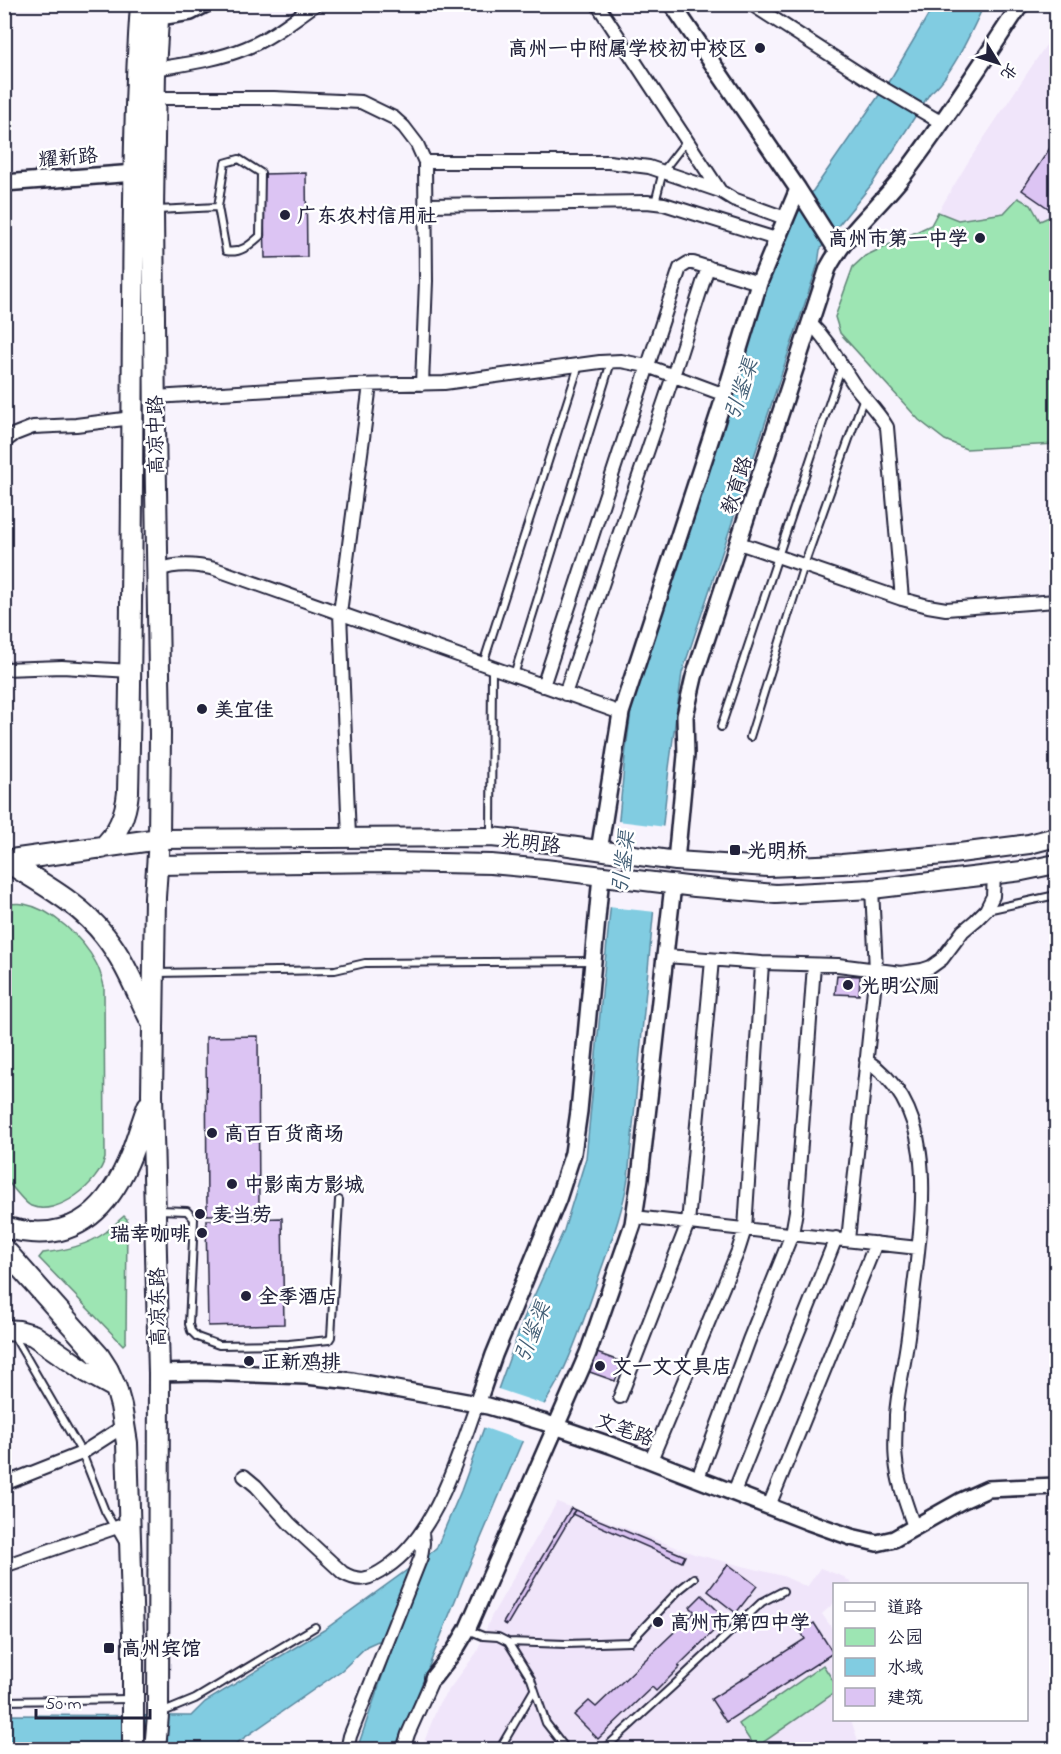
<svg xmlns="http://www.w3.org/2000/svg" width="1061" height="1754" viewBox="0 0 1061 1754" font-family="'Indie Flower','LXGW WenKai TC',sans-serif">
	<rect width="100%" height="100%" fill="#f8f3fd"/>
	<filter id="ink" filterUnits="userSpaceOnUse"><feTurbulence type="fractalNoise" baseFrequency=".0167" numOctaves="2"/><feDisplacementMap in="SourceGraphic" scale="12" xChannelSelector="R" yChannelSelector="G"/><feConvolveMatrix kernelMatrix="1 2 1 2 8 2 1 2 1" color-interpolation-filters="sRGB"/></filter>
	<g filter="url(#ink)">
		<path fill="#f0e5fa" d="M1056 30V444L966 449 945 440 919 420 840 333 835 317 853 267 865 256 931 224 968 162Z
			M557 1502 694 1554 783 1576 807 1587 820 1568 844 1577 852 1584H834V1603L822 1614 834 1631V1720H851L861 1749 421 1750 439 1703 477 1652 491 1617Z"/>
		<path fill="#9de5b3" stroke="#608477" stroke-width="1.5" d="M1018 198 1031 205 1040 221 1056 214V444L966 449 945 440 919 420 840 333 835 317 853 267 865 256 931 225 938 212 958 220 1004 213Z
			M5 904C11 904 18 903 24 904 52 909 83 938 96 963 100 970 102 978 104 986L105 1158C99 1183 58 1217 31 1206 24 1203 11 1185 5 1178Z
			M124 1216 127 1219 126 1342 123 1345 39 1258 43 1253C65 1250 87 1246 106 1232 112 1227 118 1221 124 1216Z
			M823 1665 834 1682V1693L755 1748 739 1724Z"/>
		<path fill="#81cce1" stroke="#5b889f" stroke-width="1.5" d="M934 5H984C972 30 952 76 930 93L872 184 824 243 820 250 818 264 682 673 669 768 653 917 628 1178C623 1210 612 1239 601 1270 589 1305 578 1340 562 1373 550 1398 533 1419 521 1444L464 1578 396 1749H357L392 1648 378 1641 367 1646 342 1670 228 1749 5 1750V1715L191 1716 205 1702 324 1630 436 1549 461 1491 524 1318 564 1230 586 1158 625 757 632 704 760 302 787 235 797 214 893 75Z"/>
		<path fill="#f8f3fd" d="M618 821 666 827 656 912 608 907Z
			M495 1388 546 1405 525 1442 482 1427Z"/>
		<path fill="#dcc4f3" stroke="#22223b" stroke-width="1.5" d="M1056 139V202L1051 210 1022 190Z
			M306 173 307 257 265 258 263 174Z
			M837 975 860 976 859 995 835 994Z
			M258 1036 259 1214 207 1215 206 1037Z
			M282 1218 284 1324 208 1326 206 1220Z
			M594 1352 622 1362 615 1381 587 1371Z
			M571 1508 575 1510 507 1625 503 1623Z
			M575 1510 685 1556 682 1562 572 1514Z
			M728 1564 757 1586 736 1613 708 1591Z
			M702 1595 726 1619 678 1666 680 1667 656 1691 652 1687 598 1739 574 1715 589 1701 596 1707 695 1612 690 1607Z
			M814 1623 833 1653 726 1722 711 1699 805 1639 801 1632Z"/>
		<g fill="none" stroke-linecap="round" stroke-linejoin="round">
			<g stroke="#22223b" stroke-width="10">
				<path id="service" d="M655 203 663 171 687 140
					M157 210 218 207 226 251C240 254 250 245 260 236L261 173 239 159 225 163 218 207
					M483 664 579 365
					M514 675 611 362
					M721 727 841 368
					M750 737 804 565 864 397
					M491 835 492 668
					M987 910 1056 895
					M156 973 335 970 365 963 592 961
					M158 1210 187 1211 194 1219 189 1324 191 1331 197 1337 219 1345 289 1344 329 1340 331 1337 339 1200
					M14 1336 82 1453 105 1511 124 1544
					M468 1630 483 1636 498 1637 508 1642 531 1679 546 1723 567 1750
					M508 1642 566 1644 630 1642 679 1590 694 1578
					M4 1701 130 1699
					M161 1713 195 1699 315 1627
					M499 1750 534 1690
					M603 1750 674 1685 762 1602 783 1591"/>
			</g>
			<g stroke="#22223b" stroke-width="16">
				<path id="minor" d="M597 4 720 191 733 199 785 218
					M751 4 874 83 942 123
					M155 69C185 64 217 60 246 48 271 38 293 20 316 4
					M155 98H274L361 102 394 118 404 127 417 144 425 162 426 281 422 384
					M425 162H609L649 167 720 191
					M427 205 647 202 664 204 776 239
					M810 323C831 343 839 363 855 386 866 400 878 412 887 427L902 599
					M155 397 355 385 444 383 600 362 621 361 647 366 725 395
					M4 442 15 434 33 427 76 425 132 418
					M739 543 902 599 928 606 946 609 1056 601
					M158 570C177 563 195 564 215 569L621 713
					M4 669 62 667 131 671
					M543 686 680 268 688 263H693L759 283
					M565 694 673 376 708 267
					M349 837 340 613 370 385
					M666 956 762 963 838 965 901 973 922 970 931 967 942 959 963 931 976 920 986 910 993 896 994 874
					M866 1060C936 1105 924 1199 916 1270 912 1299 910 1328 905 1356 902 1376 897 1396 896 1415 896 1430 894 1446 896 1461 898 1484 907 1506 914 1527
					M634 1217 918 1248
					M848 1240 876 970 872 889
					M620 1397 688 1223 712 960
					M651 1460 738 1251 745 1229 762 963
					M244 1476 256 1486 290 1524 343 1573C360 1583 370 1579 386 1568 436 1535 457 1458 477 1404
					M698 1478 749 1340 792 1234 796 1211 814 965
					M4 1484 82 1453 124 1426
					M734 1492 836 1238
					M769 1506 876 1243
					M4 1566 129 1523
					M347 1750 350 1736 421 1557 423 1543 422 1532
					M403 1750 408 1734 433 1678"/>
			</g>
			<g stroke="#22223b" stroke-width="20">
				<path id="tertiary" d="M672 4 798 189 838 252
					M159 17 191 12 206 4
					M4 183 135 173
					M599 851 621 713 725 395 759 283 798 189
					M676 861 686 755 685 716 694 677 828 268C847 232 881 205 906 172 947 118 983 61 1021 4
					M159 1373 201 1372 306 1376 352 1381 488 1406 543 1422 613 1446 809 1522 851 1537 877 1543 894 1539 961 1501 988 1489 1056 1486
					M477 1404 494 1355 558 1199 573 1153 579 1111 601 876
					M433 1678 455 1650 467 1630 588 1353 633 1224 640 1178 673 885"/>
			</g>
			<g stroke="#22223b" stroke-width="22">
				<path id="secondary" d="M159 839 491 837 548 843 676 861 768 867 842 864 944 855 1029 844 1056 837
					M157 865 387 862 491 864 545 869 695 887 776 894 872 889 1022 871 1056 864"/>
			</g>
			<g stroke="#22223b" stroke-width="24">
				<path id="primary" d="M102 848C119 833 126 814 128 792 132 629 132 466 133 303 134 204 134 104 141 4
					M4 861 159 839
					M6 861C40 883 80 903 105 936 125 961 137 993 151 1021
					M4 1227C66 1245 104 1217 128 1162 136 1144 141 1124 148 1106
					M4 1249 99 1356 108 1370 116 1388 121 1406 127 1443 133 1636V1750
					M4 1330 19 1331 33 1335 85 1371 116 1388
					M155 1750 158 1715 159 1373 152 1095 155 897 159 839 160 734 155 427 153 210 155 69 159 4"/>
			</g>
			<use href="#service" stroke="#fff" stroke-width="6"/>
			<use href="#minor" stroke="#fff" stroke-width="12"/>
			<use href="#tertiary" stroke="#fff" stroke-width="15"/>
			<use href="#secondary" stroke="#fff" stroke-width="18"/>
			<use href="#primary" stroke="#fff" stroke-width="20"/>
		</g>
	</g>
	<g fill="#22223b" stroke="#fff" stroke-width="2">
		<circle cx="760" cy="48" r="6"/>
		<circle cx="285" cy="215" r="6"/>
		<circle cx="980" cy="238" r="6"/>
		<circle cx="202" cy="709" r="6"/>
		<rect x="729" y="844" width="12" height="12" rx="3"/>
		<circle cx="848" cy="985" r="6"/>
		<circle cx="212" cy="1133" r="6"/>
		<circle cx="232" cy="1184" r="6"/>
		<circle cx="200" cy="1214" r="6"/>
		<circle cx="202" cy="1233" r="6"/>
		<circle cx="246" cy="1296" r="6"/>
		<circle cx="249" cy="1361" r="6"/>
		<circle cx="600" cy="1366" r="6"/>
		<circle cx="658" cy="1622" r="6"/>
		<rect x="103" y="1642" width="12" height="12" rx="3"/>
	</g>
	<g text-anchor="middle" stroke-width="5" stroke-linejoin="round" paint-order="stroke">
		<g font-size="20" font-weight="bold" fill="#22223b" stroke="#fff" text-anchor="start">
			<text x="748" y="55" text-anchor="end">高州一中附属学校初中校区</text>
			<text x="297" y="222">广东农村信用社</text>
			<text x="968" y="245" text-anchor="end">高州市第一中学</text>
			<text x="214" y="716">美宜佳</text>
			<text x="747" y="857">光明桥</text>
			<text x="860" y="992">光明公厕</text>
			<text x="224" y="1140">高百百货商场</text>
			<text x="244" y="1191">中影南方影城</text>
			<text x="212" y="1221">麦当劳</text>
			<text x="190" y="1240" text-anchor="end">瑞幸咖啡</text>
			<text x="258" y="1303">全季酒店</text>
			<text x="261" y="1368">正新鸡排</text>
			<text x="612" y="1373">文一文文具店</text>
			<text x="670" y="1629">高州市第四中学</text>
			<text x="121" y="1655">高州宾馆</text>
		</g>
		<g font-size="20" fill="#22223b" stroke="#fff">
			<text transform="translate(68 157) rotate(-5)" y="7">耀新路</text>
			<text transform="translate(155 435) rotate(-91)" y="7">高凉中路</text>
			<text transform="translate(736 485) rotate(-72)" y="7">教育路</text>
			<text transform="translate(531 842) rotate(7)" y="7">光明路</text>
			<text transform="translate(157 1307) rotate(-91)" y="7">高凉东路</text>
			<text transform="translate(625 1429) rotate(20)" y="7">文笔路</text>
		</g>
		<g font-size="21" font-style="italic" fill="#435e75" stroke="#fff">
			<text transform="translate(741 389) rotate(-71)" y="7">引鉴渠</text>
			<text transform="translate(623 862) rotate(-83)" y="7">引鉴渠</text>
			<text transform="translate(532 1332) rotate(-68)" y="7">引鉴渠</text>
		</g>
	</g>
	<rect width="1061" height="1754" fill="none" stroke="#fff" stroke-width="24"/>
	<rect x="12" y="12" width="1037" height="1730" fill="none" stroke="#22223b" stroke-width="2" filter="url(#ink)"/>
	<rect x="833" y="1583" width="195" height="138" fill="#ffffff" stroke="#a7a7b1" stroke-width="1.5"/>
	<rect x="845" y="1602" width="30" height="9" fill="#ffffff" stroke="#a7a7b1" stroke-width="1.5"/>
	<text x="887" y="1613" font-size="18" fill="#22223b">道路</text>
	<rect x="845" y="1628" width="30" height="18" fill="#9de5b3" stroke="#a7a7b1" stroke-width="1.5"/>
	<text x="887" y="1643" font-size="18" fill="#22223b">公园</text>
	<rect x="845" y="1658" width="30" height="18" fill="#81cce1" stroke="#a7a7b1" stroke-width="1.5"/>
	<text x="887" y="1673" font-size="18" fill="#22223b">水域</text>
	<rect x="845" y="1688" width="30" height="18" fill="#dcc4f3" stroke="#a7a7b1" stroke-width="1.5"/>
	<text x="887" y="1703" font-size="18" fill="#22223b">建筑</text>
	<g transform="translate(998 63) rotate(128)" stroke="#ffffff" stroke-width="4.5" paint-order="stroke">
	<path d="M0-4.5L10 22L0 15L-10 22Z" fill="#22223b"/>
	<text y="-9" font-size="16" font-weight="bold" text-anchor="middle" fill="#22223b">北</text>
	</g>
	<path d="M36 1709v9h114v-9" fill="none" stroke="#22223b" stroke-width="3"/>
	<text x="45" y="1709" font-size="18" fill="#22223b" stroke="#ffffff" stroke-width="4.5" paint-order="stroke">50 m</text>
</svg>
